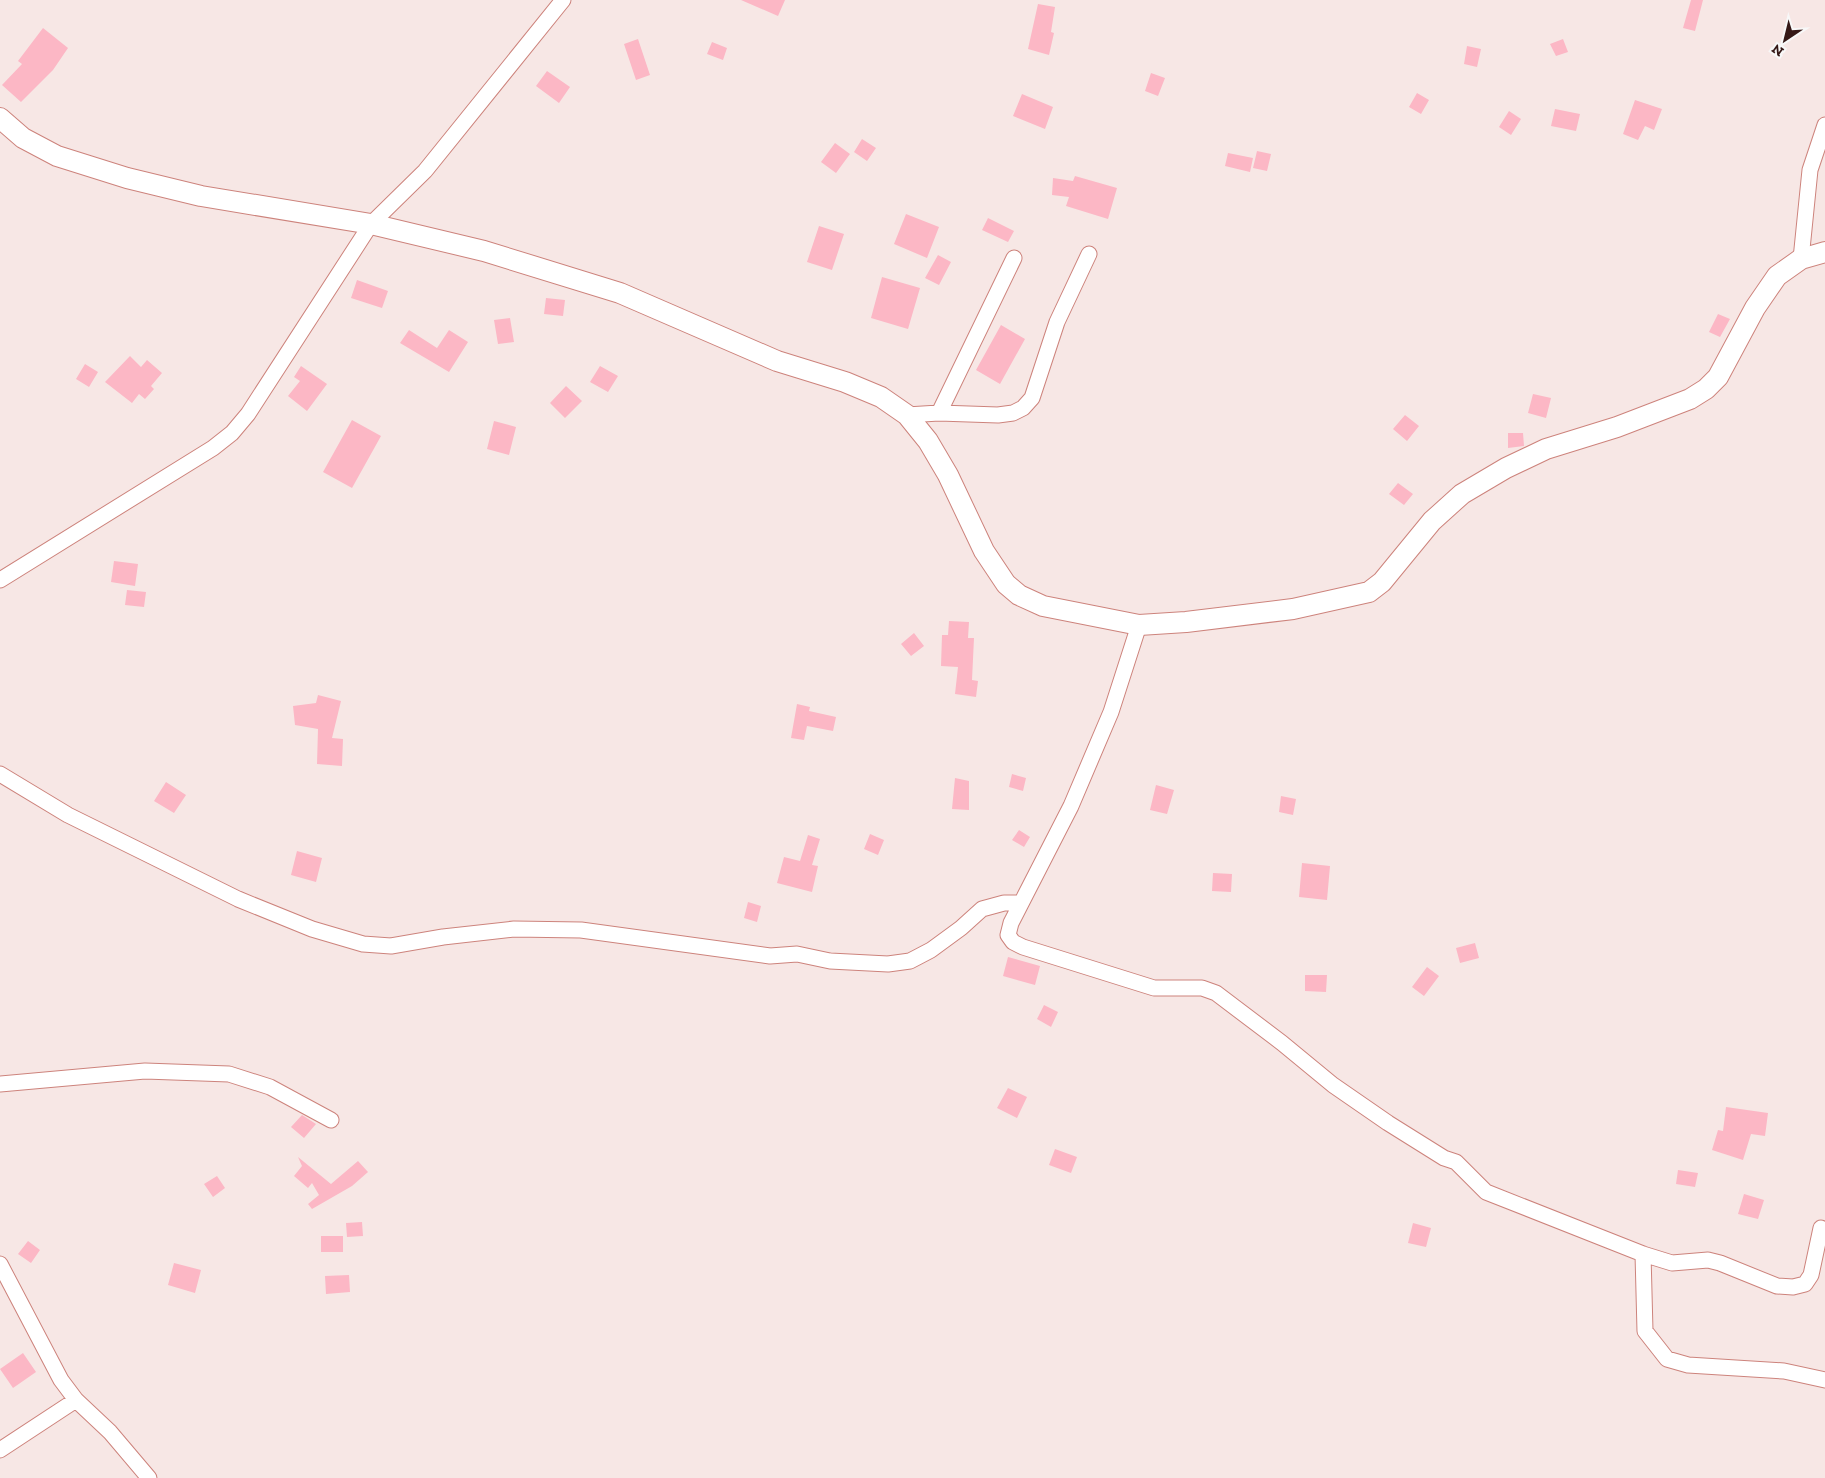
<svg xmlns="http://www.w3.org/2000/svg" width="1825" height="1478" viewBox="0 0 1825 1478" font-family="'Zilla Slab',serif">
	<rect width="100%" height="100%" fill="#f7e7e5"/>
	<path fill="#fcb7c5" d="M741 0H785L778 16Z
		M1691 0H1703L1695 31 1683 28Z
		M1038 4 1055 7 1051 32 1054 33 1049 55 1028 49Z
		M43 28 68 48 53 70 21 102 2 85 22 64 18 61Z
		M638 39 650 75 636 80 624 44Z
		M1563 39 1568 52 1556 56 1550 44Z
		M712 42 727 48 723 60 707 54Z
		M1467 46 1481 49 1477 67 1464 64Z
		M547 71 570 87 559 103 536 86Z
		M1151 73 1165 78 1158 96 1145 91Z
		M1417 93 1429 100 1421 114 1409 107Z
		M1022 94 1053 107 1045 129 1013 116Z
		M1635 100 1662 109 1654 130 1645 126 1638 140 1623 134Z
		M1555 109 1580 114 1576 131 1551 126Z
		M1509 111 1521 119 1511 135 1499 127Z
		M862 139 876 148 867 161 854 152Z
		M835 143 850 154 836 173 821 162Z
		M1257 151 1271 154 1267 171 1253 168Z
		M1228 153 1253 158 1250 172 1225 166Z
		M1075 176 1117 188 1108 219 1066 206 1069 197 1052 195 1053 178 1073 181Z
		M906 214 939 227 927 258 894 244Z
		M988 218 1014 231 1008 242 982 230Z
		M819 226 844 234 832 270 807 262Z
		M938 255 951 262 939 285 925 278Z
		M882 277 920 288 908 329 871 318Z
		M357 280 388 291 382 308 351 298Z
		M546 298 565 300 563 316 544 314Z
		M1718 314 1730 319 1720 337 1709 332Z
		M510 318 514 342 498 344 494 320Z
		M1001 325 1025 339 1000 384 976 370Z
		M409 330 437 348 449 330 468 342 449 372 400 343Z
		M130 356 141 367 147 360 162 373 151 386 154 389 145 399 139 394 132 403 105 382Z
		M85 364 98 372 89 387 76 379Z
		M301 366 327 384 307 411 288 396 300 381 294 377Z
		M600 366 618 376 608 392 590 382Z
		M566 386 582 401 565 418 550 403Z
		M1533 394 1551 398 1546 418 1528 413Z
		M1405 415 1419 426 1407 441 1393 429Z
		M352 420 381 436 352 488 323 472Z
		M494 421 516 427 509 455 487 449Z
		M1508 433H1523L1524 446 1508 448Z
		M1398 483 1413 494 1404 505 1389 494Z
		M114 561 138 564 135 586 111 582Z
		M127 590 146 592 144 607 125 605Z
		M949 621 969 622 968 638H974L972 680 978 681 976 697 955 694 958 667 941 666 942 635H948Z
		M914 633 924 646 911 656 901 644Z
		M318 695 341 701 332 738 343 739 342 766 317 764 318 729 295 725 293 706 316 703Z
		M797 704 810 707 809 711 836 717 833 731 807 726 804 740 791 738Z
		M1012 774 1026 778 1023 791 1009 787Z
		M955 778 969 781V810L952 809Z
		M166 782 186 795 174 813 154 801Z
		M1156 785 1174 790 1167 814 1150 810Z
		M1281 796 1296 799 1293 815 1279 812Z
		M1019 830 1030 837 1024 847 1012 840Z
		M870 834 884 840 878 855 864 849Z
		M808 835 820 839 812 865 818 866 812 892 777 883 784 857 800 861Z
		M297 851 322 858 316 882 291 875Z
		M1302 863 1330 866 1327 900 1299 897Z
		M1213 873 1232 874 1231 892 1212 891Z
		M748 902 761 906 757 922 744 918Z
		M1475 943 1479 958 1460 963 1456 948Z
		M1008 957 1040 966 1035 985 1003 976Z
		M1427 967 1439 976 1424 996 1412 987Z
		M1305 975H1327L1326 992 1305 991Z
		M1044 1005 1058 1012 1051 1027 1037 1019Z
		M1008 1088 1027 1097 1017 1118 997 1108Z
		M1726 1107 1768 1113 1765 1136 1751 1134 1743 1160 1712 1150 1718 1130 1723 1131Z
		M302 1115 316 1124 304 1138 291 1127Z
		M1055 1149 1077 1157 1071 1173 1049 1165Z
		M298 1157 331 1184 358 1161 368 1172 352 1186 312 1209 308 1204 319 1195 312 1183 308 1188 294 1176 302 1166Z
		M1678 1170 1698 1173 1695 1187 1676 1184Z
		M217 1176 225 1188 213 1197 204 1184Z
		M1744 1194 1764 1200 1758 1219 1738 1214Z
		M362 1222 363 1236 347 1237 346 1223Z
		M1413 1223 1431 1228 1426 1247 1408 1243Z
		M321 1236H343V1252H321Z
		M28 1241 40 1250 31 1263 18 1254Z
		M174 1263 201 1270 195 1293 168 1285Z
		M349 1275 350 1292 326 1294 325 1276Z
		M23 1353 36 1372 13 1388 0 1369Z"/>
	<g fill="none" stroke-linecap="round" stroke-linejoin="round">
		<g stroke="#cd837c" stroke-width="17">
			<path id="street" d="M1801 259 1810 170 1825 125
				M939 413 1014 258
				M907 415 939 413 998 415 1013 413 1023 408 1032 398 1057 322 1089 254
				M0 580 213 448 232 433 248 414 371 224 425 171 563 0
				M1139 625 1111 712 1071 806 1011 923 1008 935 1013 942 1023 947 1154 988H1202L1216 993 1282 1043 1333 1085 1388 1123 1444 1158 1456 1162 1486 1192 1643 1254 1672 1263 1708 1260 1720 1263 1777 1286 1793 1287 1805 1284 1811 1275 1821 1228
				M0 774 68 815 238 899 312 929 363 944 391 946 443 937 514 929 581 930 770 956 797 954 830 961 888 964 910 961 931 950 961 928 982 909 1004 903H1021
				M0 1084 145 1071 229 1074 270 1087 331 1120
				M1643 1254 1645 1331 1667 1359 1688 1365 1784 1371 1825 1380
				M0 1264 61 1380 76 1400 110 1432 149 1478
				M0 1450 76 1400"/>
		</g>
		<g stroke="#cd837c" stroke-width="22">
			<path id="secondary" d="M0 118 23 138 57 156 127 178 201 196 371 224 484 251 620 293 777 361 845 382 881 397 907 415 928 441 948 475 984 551 1006 584 1019 595 1043 606 1139 625 1186 622 1293 609 1369 592 1382 582 1432 521 1462 494 1506 468 1546 449 1617 427 1690 399 1706 389 1718 377 1755 308 1777 276 1801 259 1825 252"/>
		</g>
		<use href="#street" stroke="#fff" stroke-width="15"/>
		<use href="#secondary" stroke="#fff" stroke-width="20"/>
	</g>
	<g transform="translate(1785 40) rotate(215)" stroke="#f8f8f8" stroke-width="4" paint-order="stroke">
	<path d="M0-4L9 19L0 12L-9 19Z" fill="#351816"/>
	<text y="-8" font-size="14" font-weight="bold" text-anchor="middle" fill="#351816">N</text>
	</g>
</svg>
